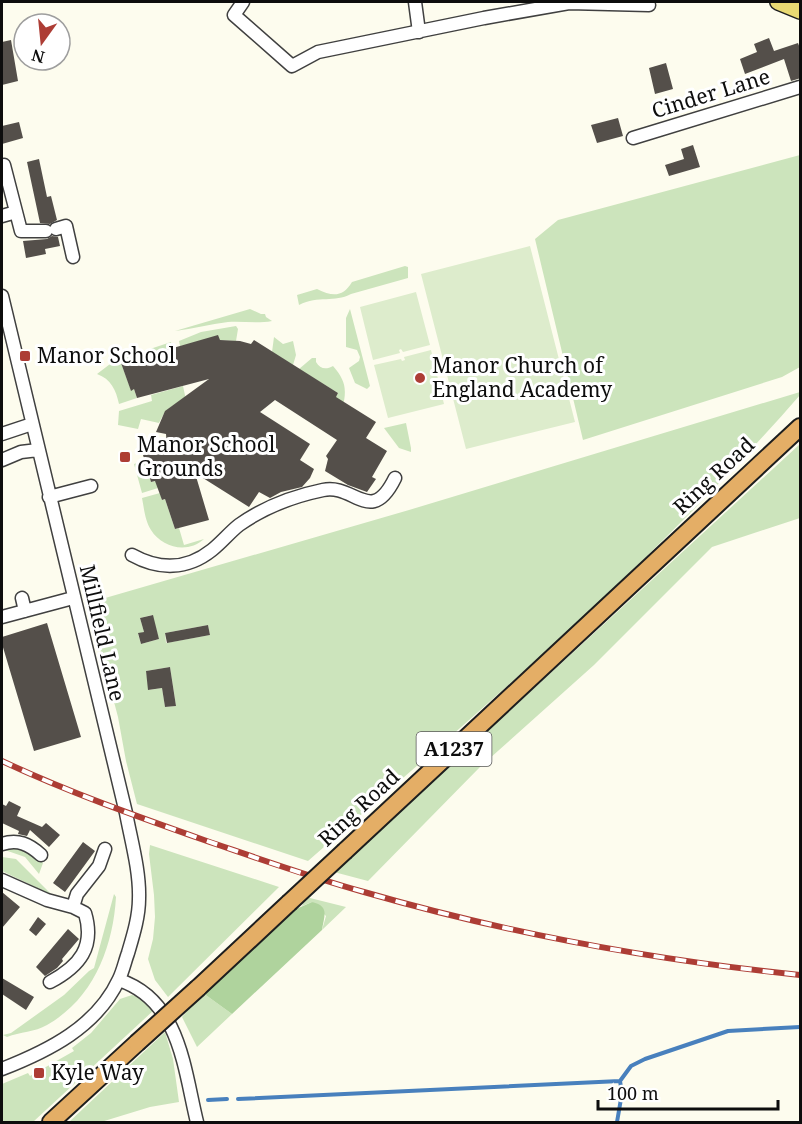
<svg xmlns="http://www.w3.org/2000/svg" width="802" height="1124" viewBox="0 0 802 1124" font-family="'Noto Serif',serif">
	<rect width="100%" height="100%" fill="#fdfcee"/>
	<path fill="#cce4bc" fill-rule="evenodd" d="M800 155V367L782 377 583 440 535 239 558 220Z
		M405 266 408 267V278L351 294C334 303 319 295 299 305L297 295 317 289C333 297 343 297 352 282Z
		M250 309 261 314H265L266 317 272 321C257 324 243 321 228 322 210 324 193 329 175 331Z
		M350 309 370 386 367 389 355 383 349 368 359 361 360 357 357 350 346 347V318Z
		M236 326 238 329 236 341 220 340 180 346 179 341 201 332Z
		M274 337 283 344 293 341 296 355 293 365 272 352Z
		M171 342 172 348 121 363 131 390 134 389 137 398 119 404C116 390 111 379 97 374L114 361Z
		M312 358H316V362C320 369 326 370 333 366 345 380 347 388 343 406L334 400 338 393 299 369Z
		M183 386 186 400C173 404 165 409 159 423L141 419 138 429 118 425 119 411 152 401 151 395Z
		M800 392V395C652 565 477 713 308 861L137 804 126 761 118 717 88 603 409 510ZM152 615 159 639 141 644 138 634 144 632 140 618ZM208 625 210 635 166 643 165 633ZM170 667 176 706 165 707 162 688 149 690 146 671Z
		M406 423 411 448V452L399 448 384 428Z
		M800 444V518L712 547 594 665 480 767 368 881 334 872Z
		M144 461 151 482 156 481 158 488 142 493 134 464Z
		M160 493 162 500 165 499 175 529 179 528 184 545 204 539C188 554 162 548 151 530 145 521 144 508 142 498Z
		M12 845 35 854 43 863 39 874 25 857 2 849Z
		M150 845 279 887 168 997 155 980 148 959 153 939 155 917 154 895 149 854Z
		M2 857 16 859 52 895 2 871Z
		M114 894 116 897C113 948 93 999 47 1025 35 1032 20 1032 7 1037L3 1035 11 1033 64 995 89 971 94 968Z
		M306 897 346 907 322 930 326 916 312 902 302 906Z
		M203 993 232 1014 197 1047 182 1017Z
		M132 995 139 997 154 1010 33 1122H2V1084L28 1073 30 1076 74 1051 72 1048 91 1033 120 999Z
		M165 1032 173 1059 179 1102 150 1107 101 1122H69Z"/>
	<path fill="#afd39d" d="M312 902C330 906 324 916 322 930L232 1014 203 993 294 910Z"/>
	<path fill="#ddeccc" d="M530 246 575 422 466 449 421 274Z
		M416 292 430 345 403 352 401 349 399 350 400 353 373 360 360 307Z
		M431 350 444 404 388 418 374 365 401 359 402 361 405 360 404 357Z"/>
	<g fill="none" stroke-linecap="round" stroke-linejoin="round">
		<path stroke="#4880bd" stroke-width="4" d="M238 1099 620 1081 631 1066 645 1059 728 1031 800 1027
			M208 1100 227 1099
			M617 1122 622 1093 620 1081"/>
	</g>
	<path fill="#544f4a" d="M769 38 774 51 798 43 801 51V78L791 81 784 59 745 74 740 59 757 52 754 44Z
		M11 40 18 81 2 85V42Z
		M666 63 673 89 655 94 649 68Z
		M618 118 623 136 597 143 591 125Z
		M19 122 23 138 2 144V126Z
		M693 145 700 167 669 176 665 165 684 159 681 149Z
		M39 159 47 197 51 196 57 220 50 224 40 223 27 162Z
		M52 236 58 237 60 246 45 249 46 254 26 258 23 241 47 239Z
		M218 335 220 340 240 341 251 344 254 340 338 393 336 397 376 422 366 438 387 451 372 477 376 479 367 492 348 485 325 471 328 459 326 456 337 440 275 400 260 412 310 444 300 460 314 469 310 478 302 487 281 492 270 498 259 492 249 507 195 473 209 520 175 529 165 499 162 500 155 481 151 482 143 455 167 448 166 434 156 432 165 411 209 379 137 398 134 389 131 391 121 363Z
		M153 615 159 639 141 644 138 633 144 632 140 618Z
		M47 623 81 737 34 751 2 644V637Z
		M208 625 210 635 167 643 165 633Z
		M170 667 176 706 165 707 162 688 148 690 146 671Z
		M9 801 21 807 17 816 42 827 46 823 60 835 49 847 30 830 27 836 18 834 19 831 2 823V804L6 806Z
		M83 842 95 851 65 892 53 883Z
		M2 892 20 907 2 928Z
		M38 917 46 924 36 936 29 930Z
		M68 929 79 939 62 959 63 961 57 968 45 976 36 967Z
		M2 978 34 997 26 1010 2 994Z"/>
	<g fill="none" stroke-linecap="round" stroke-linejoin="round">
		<g stroke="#404040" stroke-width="15">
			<path id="minor" d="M243 2 234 15 292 66 318 52 484 18 569 3 649 5
				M415 2 419 32
				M633 138 800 87
				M4 165 21 231H46
				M2 216 16 212
				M56 229 66 226 73 257
				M2 296 126 813C131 840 140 871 139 899 139 917 133 936 128 953 125 961 123 971 119 979 97 1027 48 1051 2 1069
				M2 434 32 424
				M2 460 21 452 38 450
				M49 497 91 486
				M132 555C159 570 187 570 212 550 222 542 229 533 239 525 263 508 294 496 323 490 354 483 371 527 395 478
				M22 598 25 611
				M2 617 73 598
				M2 844C18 839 29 844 41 855
				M2 880 47 900 73 907 85 913C95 947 80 966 50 982
				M73 907 77 894 99 866 105 849
				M119 980C180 1000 184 1069 197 1122"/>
		</g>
		<g stroke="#1e1e1e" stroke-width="18">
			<path id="major" d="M778 2 800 11"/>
		</g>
		<g stroke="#1e1e1e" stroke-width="20">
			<path id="highway" d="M345 851 800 427
				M198 988 289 903
				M51 1122 137 1043"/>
		</g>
		<use href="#minor" stroke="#fff" stroke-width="12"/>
		<use href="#major" stroke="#e9da73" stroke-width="15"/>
		<use href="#highway" stroke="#e4ae66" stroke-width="16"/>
		<g stroke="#ad3d35" stroke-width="6">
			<path id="rail" d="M2 761C68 792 136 816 204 840 257 858 310 877 364 892 506 933 654 960 800 975"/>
		</g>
		<use href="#rail" stroke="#fff" stroke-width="4" stroke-dasharray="11" stroke-linecap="butt"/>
		<g stroke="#1e1e1e" stroke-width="20" stroke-linecap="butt">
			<path id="highway-bridge" d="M289 903 345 851
				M137 1043 198 988"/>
		</g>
		<use href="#highway-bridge" stroke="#e4ae66" stroke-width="16"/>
	</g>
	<g fill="#ad3d35" stroke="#fff" stroke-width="2">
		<rect x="19" y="350" width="12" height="12" rx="3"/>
		<circle cx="420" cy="378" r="6"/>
		<rect x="119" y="451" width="12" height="12" rx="3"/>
		<rect x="33" y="1067" width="12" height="12" rx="3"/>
	</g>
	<g text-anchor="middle" stroke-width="6" stroke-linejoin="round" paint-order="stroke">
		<rect fill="#fff" stroke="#565656" stroke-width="1.5" x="416.5" y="732" width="75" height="34" rx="4.5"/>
		<g font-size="20" font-weight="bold" fill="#0d0d0d">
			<text x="454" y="756">A1237</text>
		</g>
		<g font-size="21" fill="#0d0d0d" stroke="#fff">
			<text transform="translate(711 94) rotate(-17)" y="7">Cinder Lane</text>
			<text transform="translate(714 476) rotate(-43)" y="7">Ring Road</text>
			<text transform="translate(102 633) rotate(77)" y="7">Millfield Lane</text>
			<text transform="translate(359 808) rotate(-43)" y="7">Ring Road</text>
		</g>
		<g font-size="21" fill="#0d0d0d" stroke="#fff" text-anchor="start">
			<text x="37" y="363">Manor School</text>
			<text x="432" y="373">Manor Church of<tspan x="432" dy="24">England Academy</tspan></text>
			<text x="137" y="452">Manor School<tspan x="137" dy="24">Grounds</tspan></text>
			<text x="51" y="1080">Kyle Way</text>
		</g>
	</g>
	<rect width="802" height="1124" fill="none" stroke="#0d0d0d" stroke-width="6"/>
	<g transform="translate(42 42) rotate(195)"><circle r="28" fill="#ffffff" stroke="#9e9e9e" stroke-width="1.5"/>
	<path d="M0-4.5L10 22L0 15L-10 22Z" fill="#ad3d35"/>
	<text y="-9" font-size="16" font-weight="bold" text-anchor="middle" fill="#0d0d0d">N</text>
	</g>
	<path d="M598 1100v9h180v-9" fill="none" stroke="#0d0d0d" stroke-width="3"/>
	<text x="607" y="1100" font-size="18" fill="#0d0d0d" stroke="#ffffff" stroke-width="4.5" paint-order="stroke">100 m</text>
</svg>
